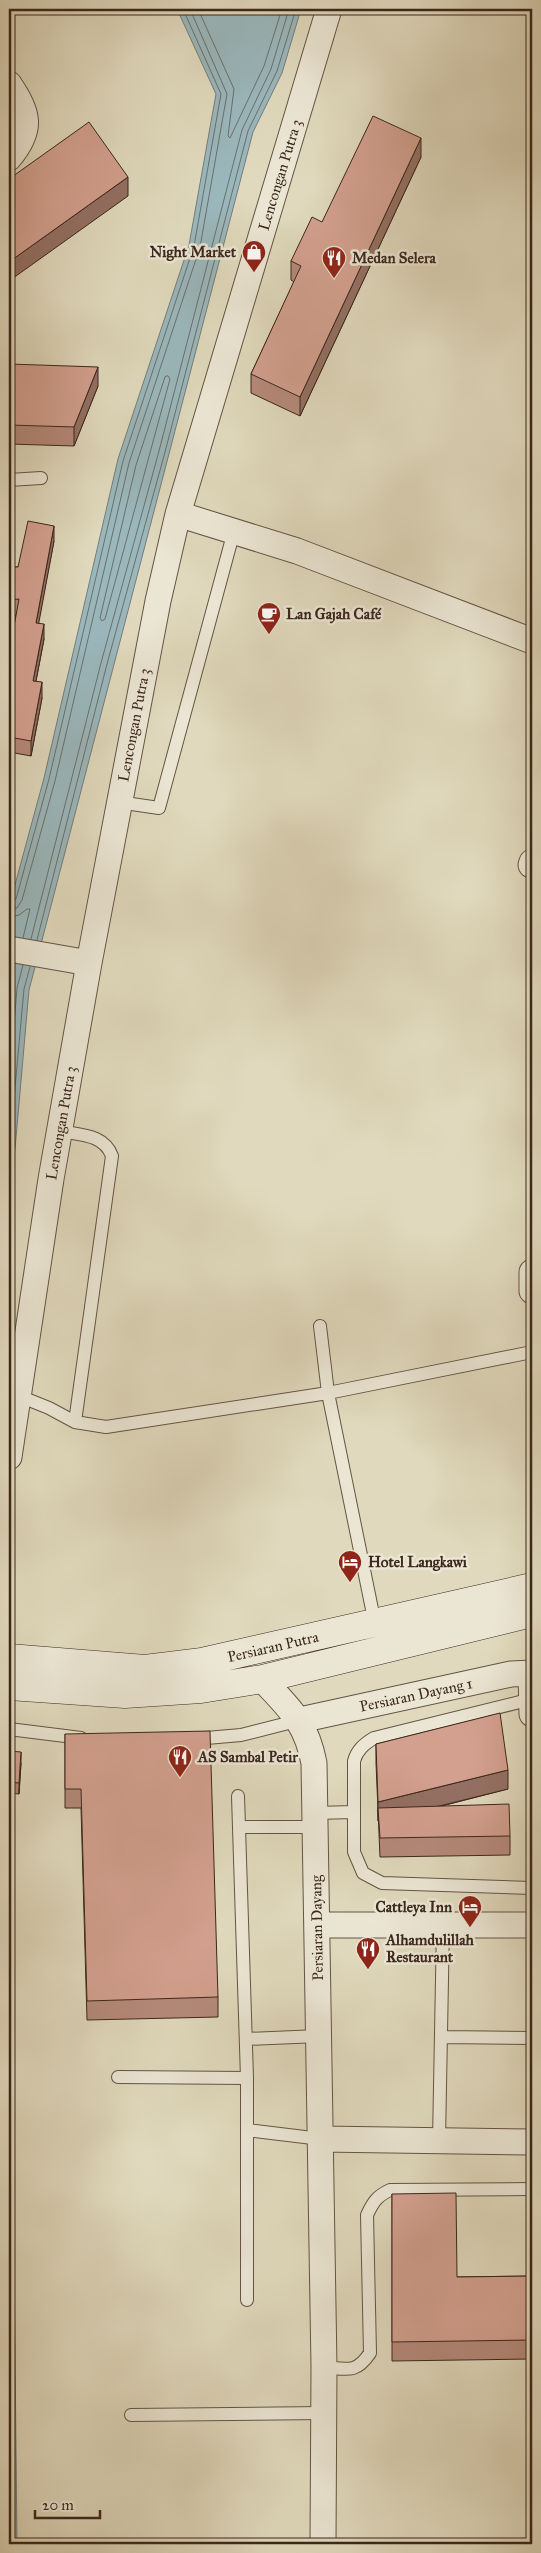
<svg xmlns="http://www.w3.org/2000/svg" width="541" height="2553" viewBox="0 0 541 2553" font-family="'IM FELL Great Primer',serif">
	<rect width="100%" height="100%" fill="#e0d9bd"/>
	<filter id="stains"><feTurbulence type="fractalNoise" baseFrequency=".004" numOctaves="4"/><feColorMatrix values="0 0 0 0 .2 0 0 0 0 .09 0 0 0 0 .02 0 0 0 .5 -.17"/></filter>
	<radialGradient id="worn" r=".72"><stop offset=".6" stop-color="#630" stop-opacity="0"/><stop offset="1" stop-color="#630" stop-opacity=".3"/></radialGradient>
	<path fill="#9ab7bc" stroke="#747d7c" d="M177 9H301L282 73 253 132 29 990 15 1149 9 1184V907L44 778 118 459 189 245 216 94Z
		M9 1924 11 1970 17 2544H9Z"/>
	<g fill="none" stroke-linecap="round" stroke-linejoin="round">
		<path stroke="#6a6f6c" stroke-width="1" d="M198 9 234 89 228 136 230 138 264 66 282 9
			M168 376 170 379 105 619 102 621 100 618 136 465 165 377Z
			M9 903 16 899 49 779 123 461 194 246 221 94 183 9
			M9 910 17 908 22 900 55 781 129 463 200 247 227 94 190 9
			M9 917 19 915 27 909H30L23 938
			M31 939 101 663 159 451 242 130 271 69 289 9
			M37 940 107 664 165 452 248 131 277 71 296 9
			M9 1087 17 988 23 965
			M9 1154 24 989 30 967
			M9 2191 12 2544"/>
		<g stroke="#645444" stroke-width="14">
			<path id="service" d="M9 480 41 478
				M118 802 159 808 234 531
				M60 1131C80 1135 104 1134 112 1156L75 1422
				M320 1326 328 1393 375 1624
				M19 1396 49 1408 75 1422 106 1427 328 1393 532 1352
				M532 1699 374 1738C364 1744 357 1750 354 1761V1852L363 1873 382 1883 532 1888
				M9 1729 81 1738
				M195 1739 241 1735 300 1720
				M238 1796 247 2078V2300
				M315 1813 354 1812
				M239 1827H315
				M441 2037 532 2038
				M246 2039 319 2036
				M118 2077 247 2078
				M247 2130 321 2139
				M439 2141 443 1925
				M324 2367C347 2369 356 2374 370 2353L367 2215C373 2202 377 2196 390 2190L532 2189
				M131 2415 323 2413"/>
		</g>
		<g stroke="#645444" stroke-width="27">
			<path id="minor" d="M9 84C29 114 33 129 9 158
				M178 514 297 551 532 641
				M531 865 532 862
				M9 949 89 963
				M532 1272V1291
				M9 1457 51 1179 89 963 158 601 178 514 329 9
				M531 1673 532 1714
				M262 1679C290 1709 306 1722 314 1763L324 2367 323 2544
				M300 1720 511 1674 532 1673
				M317 1925H532
				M321 2139 532 2142"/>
		</g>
		<g stroke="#3b271c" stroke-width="29">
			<path id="secondary" d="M9 1658 145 1669 202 1662 532 1587
				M9 1686 125 1694 201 1689 262 1679 532 1613"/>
		</g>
		<use href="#service" stroke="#ebe6d4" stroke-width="12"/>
		<use href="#minor" stroke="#ebe6d4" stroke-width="25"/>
		<use href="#secondary" stroke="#ebe6d4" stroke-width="28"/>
	</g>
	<path fill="#b58a7b" stroke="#3b271c" d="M421 157 300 416 251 393V374L294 282 291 280V261L322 222Z
		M9 364 98 386 74 446 9 444Z
		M54 541 38 623 44 639 36 681 42 698 31 756 9 752V654L16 615H9V567H18Z
		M65 1734 218 1997V2017L87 2020 81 1808H65Z
		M376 1744 508 1789 438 1807 510 1836V1855L380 1857 376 1763Z
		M9 1751 21 1763 19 1794 9 1793Z
		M392 2194 457 2277 532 2276V2359L392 2361Z"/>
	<path fill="#947064" stroke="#3b271c" d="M421 138V157L300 416V397Z
		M128 177V196L9 281V262Z
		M98 367V386L74 446V427Z
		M54 526V541L36 638V623Z
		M44 624V639L33 696V681Z
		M42 682V698L31 756V741Z
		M21 1752V1763L19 1794V1783Z
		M508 1770V1789L379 1821 378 1808V1821V1802Z"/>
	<path fill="#d3a08f" stroke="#3b271c" d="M373 116 421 138 300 397 251 374 301 266 291 261 312 217 322 222Z
		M89 122 128 177 9 262V179Z
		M9 364 98 367 74 427 9 425Z
		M28 521 54 526 36 623 44 624 33 681 42 682 31 741 9 737V654L19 599 9 600V567H18Z
		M500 1713 508 1770 378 1802 376 1744Z
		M210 1731 218 1997 87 2001 81 1789H65V1734Z
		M9 1751 21 1752 19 1783 9 1782Z
		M509 1804 510 1836 380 1838 378 1808Z
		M456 2193 457 2277 532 2276V2340L392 2342V2194Z"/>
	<defs>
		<g id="shop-pin" transform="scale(1.25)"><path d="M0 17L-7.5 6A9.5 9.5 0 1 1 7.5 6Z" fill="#8f2418" stroke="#ebe6d4"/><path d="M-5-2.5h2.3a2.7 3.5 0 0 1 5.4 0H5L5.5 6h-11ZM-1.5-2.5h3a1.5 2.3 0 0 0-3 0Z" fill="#fff"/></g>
		<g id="restaurant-pin" transform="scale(1.25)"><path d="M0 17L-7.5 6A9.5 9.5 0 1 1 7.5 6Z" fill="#8f2418" stroke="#ebe6d4"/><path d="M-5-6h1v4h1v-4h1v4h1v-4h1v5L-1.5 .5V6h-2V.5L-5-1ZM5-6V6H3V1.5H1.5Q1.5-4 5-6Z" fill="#fff"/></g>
		<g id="cafe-pin" transform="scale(1.25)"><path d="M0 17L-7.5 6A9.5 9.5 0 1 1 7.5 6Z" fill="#8f2418" stroke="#ebe6d4"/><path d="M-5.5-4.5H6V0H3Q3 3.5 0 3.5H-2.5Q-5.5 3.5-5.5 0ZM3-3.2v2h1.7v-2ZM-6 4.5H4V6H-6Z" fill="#fff"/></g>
		<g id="hotel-pin" transform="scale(1.25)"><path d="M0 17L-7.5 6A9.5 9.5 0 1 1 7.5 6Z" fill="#8f2418" stroke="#ebe6d4"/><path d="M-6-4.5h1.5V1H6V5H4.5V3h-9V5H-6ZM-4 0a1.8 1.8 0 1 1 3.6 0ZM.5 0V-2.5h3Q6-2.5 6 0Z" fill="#fff"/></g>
	</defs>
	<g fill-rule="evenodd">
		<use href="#shop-pin" x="254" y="252"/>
		<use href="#restaurant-pin" x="334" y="258"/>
		<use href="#cafe-pin" x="269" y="614"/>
		<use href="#hotel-pin" x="350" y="1562"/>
		<use href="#restaurant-pin" x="180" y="1757"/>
		<use href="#hotel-pin" x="470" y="1907"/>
		<use href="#restaurant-pin" x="368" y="1949"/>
	</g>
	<g text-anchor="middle" stroke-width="5" stroke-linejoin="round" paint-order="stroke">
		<g font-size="15" fill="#3b271c" stroke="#ebe6d4">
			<text transform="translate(280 175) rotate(-73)" y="5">Lencongan Putra 3</text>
			<text transform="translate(134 725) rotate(-79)" y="5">Lencongan Putra 3</text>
			<text transform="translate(61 1123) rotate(-80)" y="5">Lencongan Putra 3</text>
			<text transform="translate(273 1647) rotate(-13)" y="5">Persiaran Putra</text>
			<text transform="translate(416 1695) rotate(-12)" y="5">Persiaran Dayang 1</text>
			<text transform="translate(317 1928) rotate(-91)" y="5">Persiaran Dayang</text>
		</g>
		<g font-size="15" font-weight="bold" fill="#3b271c" stroke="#ebe6d4" text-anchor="start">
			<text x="236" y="257" text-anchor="end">Night Market</text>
			<text x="352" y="263">Medan Selera</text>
			<text x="286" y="619">Lan Gajah Café</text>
			<text x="368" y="1567">Hotel Langkawi</text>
			<text x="198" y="1762">AS Sambal Petir</text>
			<text x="452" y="1912" text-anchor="end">Cattleya Inn</text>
			<text x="386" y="1945">Alhamdulillah<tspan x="386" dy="17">Restaurant</tspan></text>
		</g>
	</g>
	<rect width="541" height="2553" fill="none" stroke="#e0d9bd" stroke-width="30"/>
	<rect x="10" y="10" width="521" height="2533" fill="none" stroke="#3b271c" stroke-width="2.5"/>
	<rect x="15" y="15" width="511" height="2523" fill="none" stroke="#3b271c"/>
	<path d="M35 2510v8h65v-8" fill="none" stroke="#3b271c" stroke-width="2.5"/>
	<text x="42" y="2510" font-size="15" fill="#3b271c" stroke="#ebe6d4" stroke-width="4" paint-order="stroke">20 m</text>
	<rect width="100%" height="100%" filter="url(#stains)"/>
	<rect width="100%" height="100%" fill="url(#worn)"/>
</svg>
